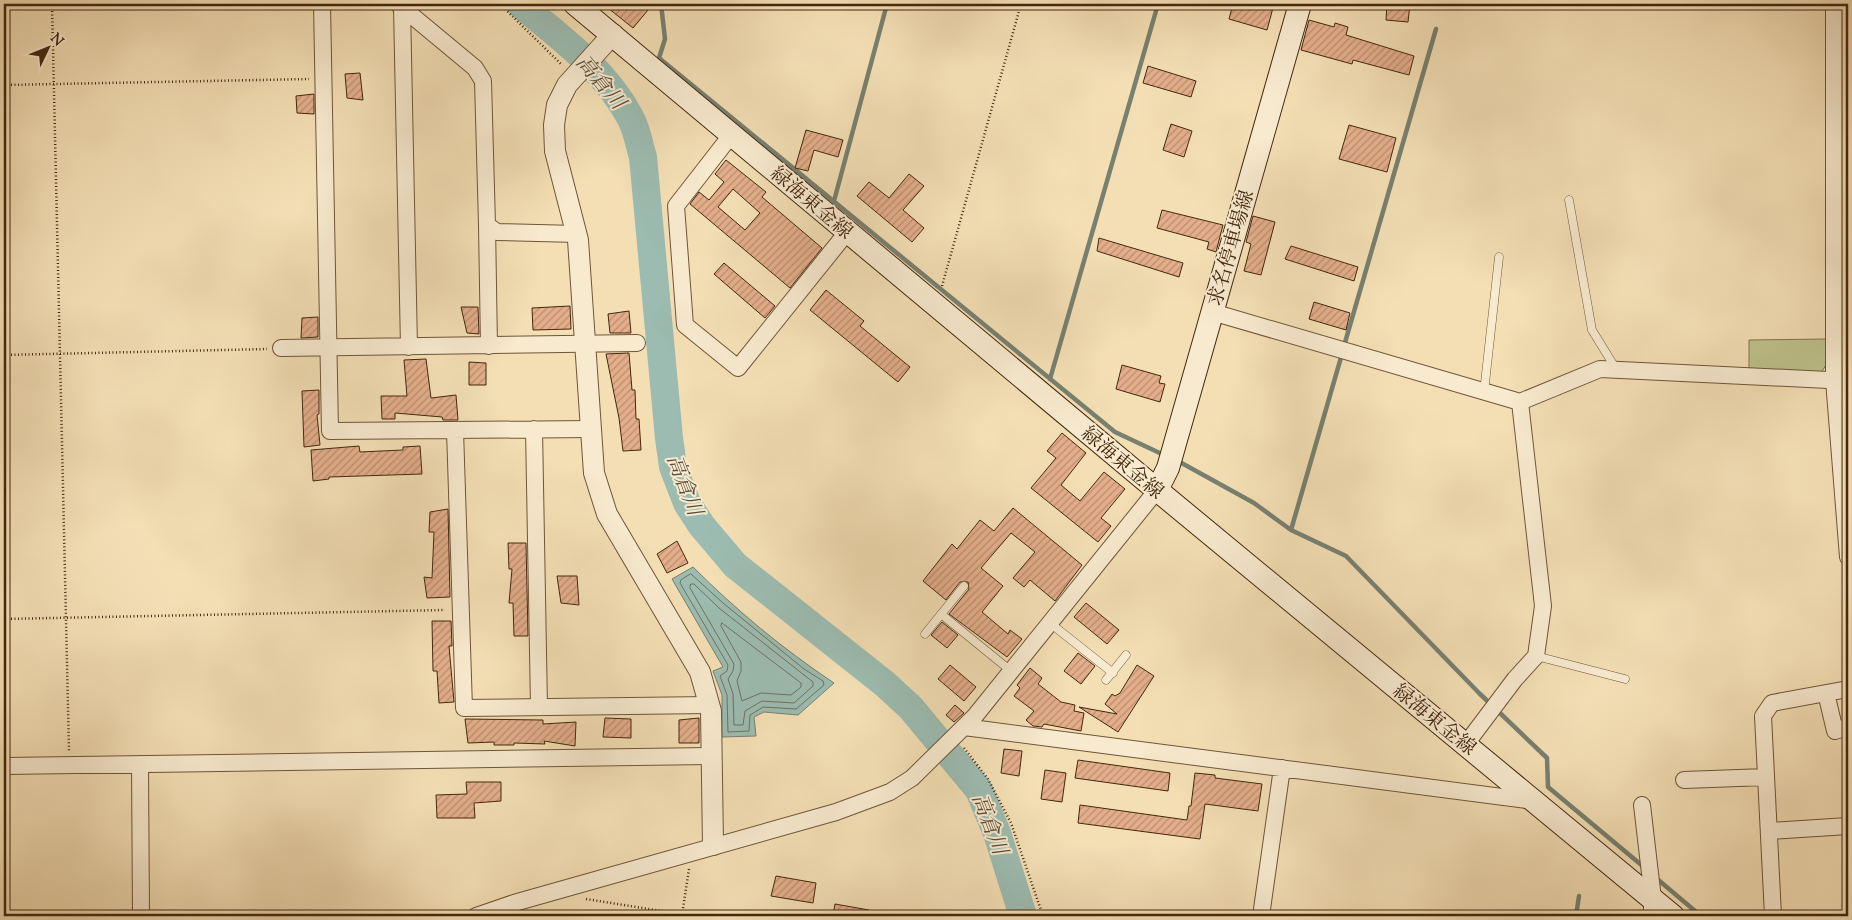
<svg xmlns="http://www.w3.org/2000/svg" width="1852" height="920" viewBox="0 0 1852 920" font-family="'Sorts Mill Goudy','Noto Serif JP',serif">
	<defs>
		<pattern id="building-hatch" width="6" height="6" patternUnits="userSpaceOnUse" patternTransform="scale(1.25)"><rect width="6" height="6" fill="#e4ae8b"/><path d="M-1 1l2-2M0 6l6-6M5 7l2-2" fill="none" stroke="#ba8e70"/></pattern>
	</defs>
	<rect width="100%" height="100%" fill="#f4dfb5"/>
	<filter id="stains"><feTurbulence type="fractalNoise" baseFrequency=".004" numOctaves="4"/><feColorMatrix values="0 0 0 0 .2 0 0 0 0 .09 0 0 0 0 .02 0 0 0 .5 -.17"/></filter>
	<radialGradient id="worn" r=".72"><stop offset=".6" stop-color="#630" stop-opacity="0"/><stop offset="1" stop-color="#630" stop-opacity=".3"/></radialGradient>
	<path fill="#bec18c" stroke="#80744e" d="M1826 339V365L1821 373 1749 370V340Z"/>
	<path fill="#9cbcb1" stroke="#788070" d="M693 567C736 610 783 649 834 683L798 715 764 712 754 717 756 736 722 737V695L713 671 723 667 672 579Z"/>
	<g fill="none" stroke-linecap="round" stroke-linejoin="round">
		<path stroke="#707260" stroke-width="1" d="M691 574 723 603 804 669 823 681 824 685 796 709 763 707 750 715 749 731 728 732 727 695 720 676 727 671 728 665 680 583 681 580Z
			M691 584H694L719 608 813 682V686L794 703 762 701 745 711 743 725H734L733 694 728 679 733 671 734 664 690 588Z
			M722 623 801 683V687L791 695 761 693 742 701 737 681 741 671V662L721 626Z"/>
		<path stroke="#788070" stroke-width="4.5" d="M661 4 665 39 659 58 1115 432 1164 455
			M834 201 887 4
			M1344 346 1436 29
			M1050 379 1158 4
			M1178 461 1254 503 1291 530 1342 354
			M1291 530 1346 556 1479 693 1547 758 1548 787 1645 868
			M1656 878 1701 916
			M1576 916 1579 896"/>
		<path stroke="#9cbcb1" stroke-width="28" d="M520 4C560 37 605 70 630 117 637 129 639 144 643 157L669 438 673 467 687 503 702 526 735 565 885 684 911 708 979 790 997 833 1023 916"/>
	</g>
	<path fill="url(#building-hatch)" stroke="#43270f" fill-rule="evenodd" d="M603 4H653L633 28Z
		M1233 4H1274L1267 30 1229 19Z
		M1387 4H1410L1408 22 1386 20Z
		M1309 20 1334 27 1335 23 1348 27 1346 35 1414 56 1409 75 1353 60 1352 64 1301 50Z
		M1148 66 1196 81 1191 97 1143 83Z
		M360 73 363 100 347 98 345 74Z
		M314 94V114L297 113 296 96Z
		M1171 124 1192 131 1184 157 1163 150Z
		M1349 125 1396 138 1387 172 1339 159Z
		M806 130 843 140 838 157 814 150 808 171 795 168Z
		M726 160 766 192 762 197 822 248 790 288 690 204 699 192 709 200 724 182 715 174ZM733 189 760 213 745 230 718 207Z
		M909 174 924 186 903 210 924 228 912 242 857 196 869 182 889 198Z
		M1162 210 1223 225 1216 252 1207 249 1209 242 1157 228Z
		M1253 216 1275 222 1261 275 1244 271 1251 244 1246 242Z
		M1099 238 1183 263 1179 277 1097 251Z
		M1291 246 1358 267 1354 281 1285 259Z
		M724 263 775 306 765 318 714 274Z
		M826 290 864 321 860 326 910 367 898 382 810 310Z
		M1314 302 1350 313 1346 330 1309 319Z
		M570 306 571 329 533 330 532 308Z
		M461 307H478L479 334 467 333Z
		M629 311 631 333H610L608 314Z
		M318 317V337L301 338 302 318Z
		M629 353 632 390H635L636 419H639L641 450 623 451 619 418 606 354Z
		M426 359 431 398 456 395 458 420H443L442 417 395 413V419H382L381 396H407L404 360Z
		M469 362 486 363V385H469Z
		M1122 365 1161 376 1159 383 1165 384 1160 402 1116 389Z
		M319 390V414L317 415 320 445 304 447 302 391Z
		M1062 433 1086 453 1061 485 1080 501 1104 472 1125 489 1101 518 1111 526 1098 542 1031 488 1056 458 1047 451Z
		M359 446 360 452 403 450V447L420 446 422 474 329 477V479L313 481 311 450Z
		M1013 508 1082 565 1055 601 1030 580 1024 587 1013 578 1035 552 1011 533 981 568 1003 586 982 612 1008 634 1010 630 1022 639 1007 657 949 614 969 589 968 582H960L946 600 923 581 952 544 957 549 980 520 994 531Z
		M448 509 450 597 427 598 424 577 432 578 434 532H429L430 512Z
		M677 541 688 563 667 573 657 554Z
		M508 543H526L528 636H514L513 603H509L512 569H509Z
		M557 576H577L579 605 561 603Z
		M1086 603 1119 630 1107 644 1074 617Z
		M432 621H451L452 646H449L454 702 439 703 437 671H433Z
		M942 622 958 635 947 648 931 635Z
		M1078 653 1095 666 1081 684 1064 671Z
		M950 665 976 687 964 701 938 679Z
		M1137 665 1154 676 1118 732 1079 707 1117 714 1105 704 1112 694 1115 696 1120 693Z
		M1030 668 1042 678 1038 684 1061 702 1075 705 1074 711 1084 713 1081 731 1044 724 1042 727 1033 726 1026 720 1034 711 1014 696 1020 688 1017 685Z
		M955 705 964 713 954 722 946 715Z
		M605 718 631 719V738L603 737Z
		M699 718V743H679V720Z
		M465 719 543 720V724L576 722 575 746 544 741 545 744 514 743V745H494V742L468 743Z
		M1004 749 1022 751 1019 776 1001 773Z
		M1078 760 1170 773 1168 791 1075 778Z
		M1045 770 1066 773 1062 802 1041 799Z
		M1195 773 1215 775V778L1262 784 1258 811 1205 804 1200 839 1078 823 1080 805 1187 820 1189 806H1191Z
		M466 782H501V801L474 803 475 818H437L436 795 467 794Z
		M776 876 816 883 813 903 771 896Z
		M835 904 869 910 868 916H833Z"/>
	<g fill="none" stroke-linecap="round" stroke-linejoin="round">
		<g stroke="#6f5538" stroke-width="9">
			<path id="service" d="M1569 200 1592 330 1616 369
				M1484 392 1499 257
				M941 614 1011 671
				M1050 623 1113 673
				M925 634 964 586
				M1536 656 1625 679
				M1106 680 1126 655"/>
		</g>
		<g stroke="#6f5538" stroke-width="18">
			<path id="minor" d="M322 4 330 431 591 429
				M398 4 475 68 483 81 487 225 497 232 577 234
				M1834 4V380L1848 557
				M402 7 409 347
				M732 134 676 206 685 325 738 368 848 231
				M487 225 489 346
				M1212 312 1520 402 1600 369 1848 381
				M281 348 637 343
				M534 429 539 707
				M455 430 464 708 710 705
				M1826 693 1835 731 1848 727
				M964 727 1534 801
				M1466 744 1515 679 1536 656 1543 606 1520 402
				M140 764 141 916
				M4 766 710 756
				M1684 780 1766 777
				M1642 805 1653 899 1651 916
				M1769 831 1848 826
				M476 916 514 903 836 812 890 792 912 778 975 716 1157 490
				M1261 916 1282 768
				M1773 916 1763 716 1772 703 1848 689"/>
		</g>
		<g stroke="#6f5538" stroke-width="22">
			<path id="tertiary" d="M613 34 567 85 557 105 554 125 555 151 578 240 594 473 607 514 700 672 711 711 713 845"/>
		</g>
		<g stroke="#43270f" stroke-width="24">
			<path id="secondary" d="M575 4 1157 490 1673 916
				M1157 490 1168 468 1300 4"/>
		</g>
		<path stroke="#43270f" stroke-width="2.5" stroke-dasharray="1 2.5" stroke-linecap="butt" d="M52 4 69 751
			M500 4 561 64
			M4 85 309 79
			M942 286 1021 4
			M4 355 267 349
			M4 619 445 610
			M964 748 988 779 1011 823 1043 916
			M586 899 693 916
			M682 915 689 869"/>
		<use href="#service" stroke="#f8eacf" stroke-width="8"/>
		<use href="#minor" stroke="#f8eacf" stroke-width="16"/>
		<use href="#tertiary" stroke="#f8eacf" stroke-width="20"/>
		<use href="#secondary" stroke="#f8eacf" stroke-width="22"/>
	</g>
	<g text-anchor="middle" stroke-width="4" stroke-linejoin="round" paint-order="stroke">
		<g font-size="20" fill="#43270f" stroke="#f8eacf">
			<text transform="translate(812 202) rotate(40)" y="7">緑海東金線</text>
			<text transform="translate(1230 248) rotate(-74)" y="7">求名停車場線</text>
			<text transform="translate(1123 462) rotate(40)" y="7">緑海東金線</text>
			<text transform="translate(1435 719) rotate(39)" y="7">緑海東金線</text>
		</g>
		<g font-size="21" font-style="italic" fill="#594c38" stroke="#f8eacf">
			<text transform="translate(601 82) rotate(50)" y="7">高倉川</text>
			<text transform="translate(685 485) rotate(69)" y="7">高倉川</text>
			<text transform="translate(990 824) rotate(69)" y="7">高倉川</text>
		</g>
	</g>
	<rect width="1852" height="920" fill="none" stroke="#f4dfb5" stroke-width="20"/>
	<rect x="5" y="5" width="1842" height="910" fill="none" stroke="#43270f" stroke-width="2.5"/>
	<rect x="10" y="10" width="1832" height="900" fill="none" stroke="#43270f"/>
	<g transform="translate(48 48) rotate(47)" stroke="#f8eacf" stroke-width="4" paint-order="stroke">
	<path d="M0-4L9 19L0 12L-9 19Z" fill="#43270f"/>
	<text y="-8" font-size="14" font-weight="bold" text-anchor="middle" fill="#43270f">N</text>
	</g>
	<rect width="100%" height="100%" filter="url(#stains)"/>
	<rect width="100%" height="100%" fill="url(#worn)"/>
</svg>
